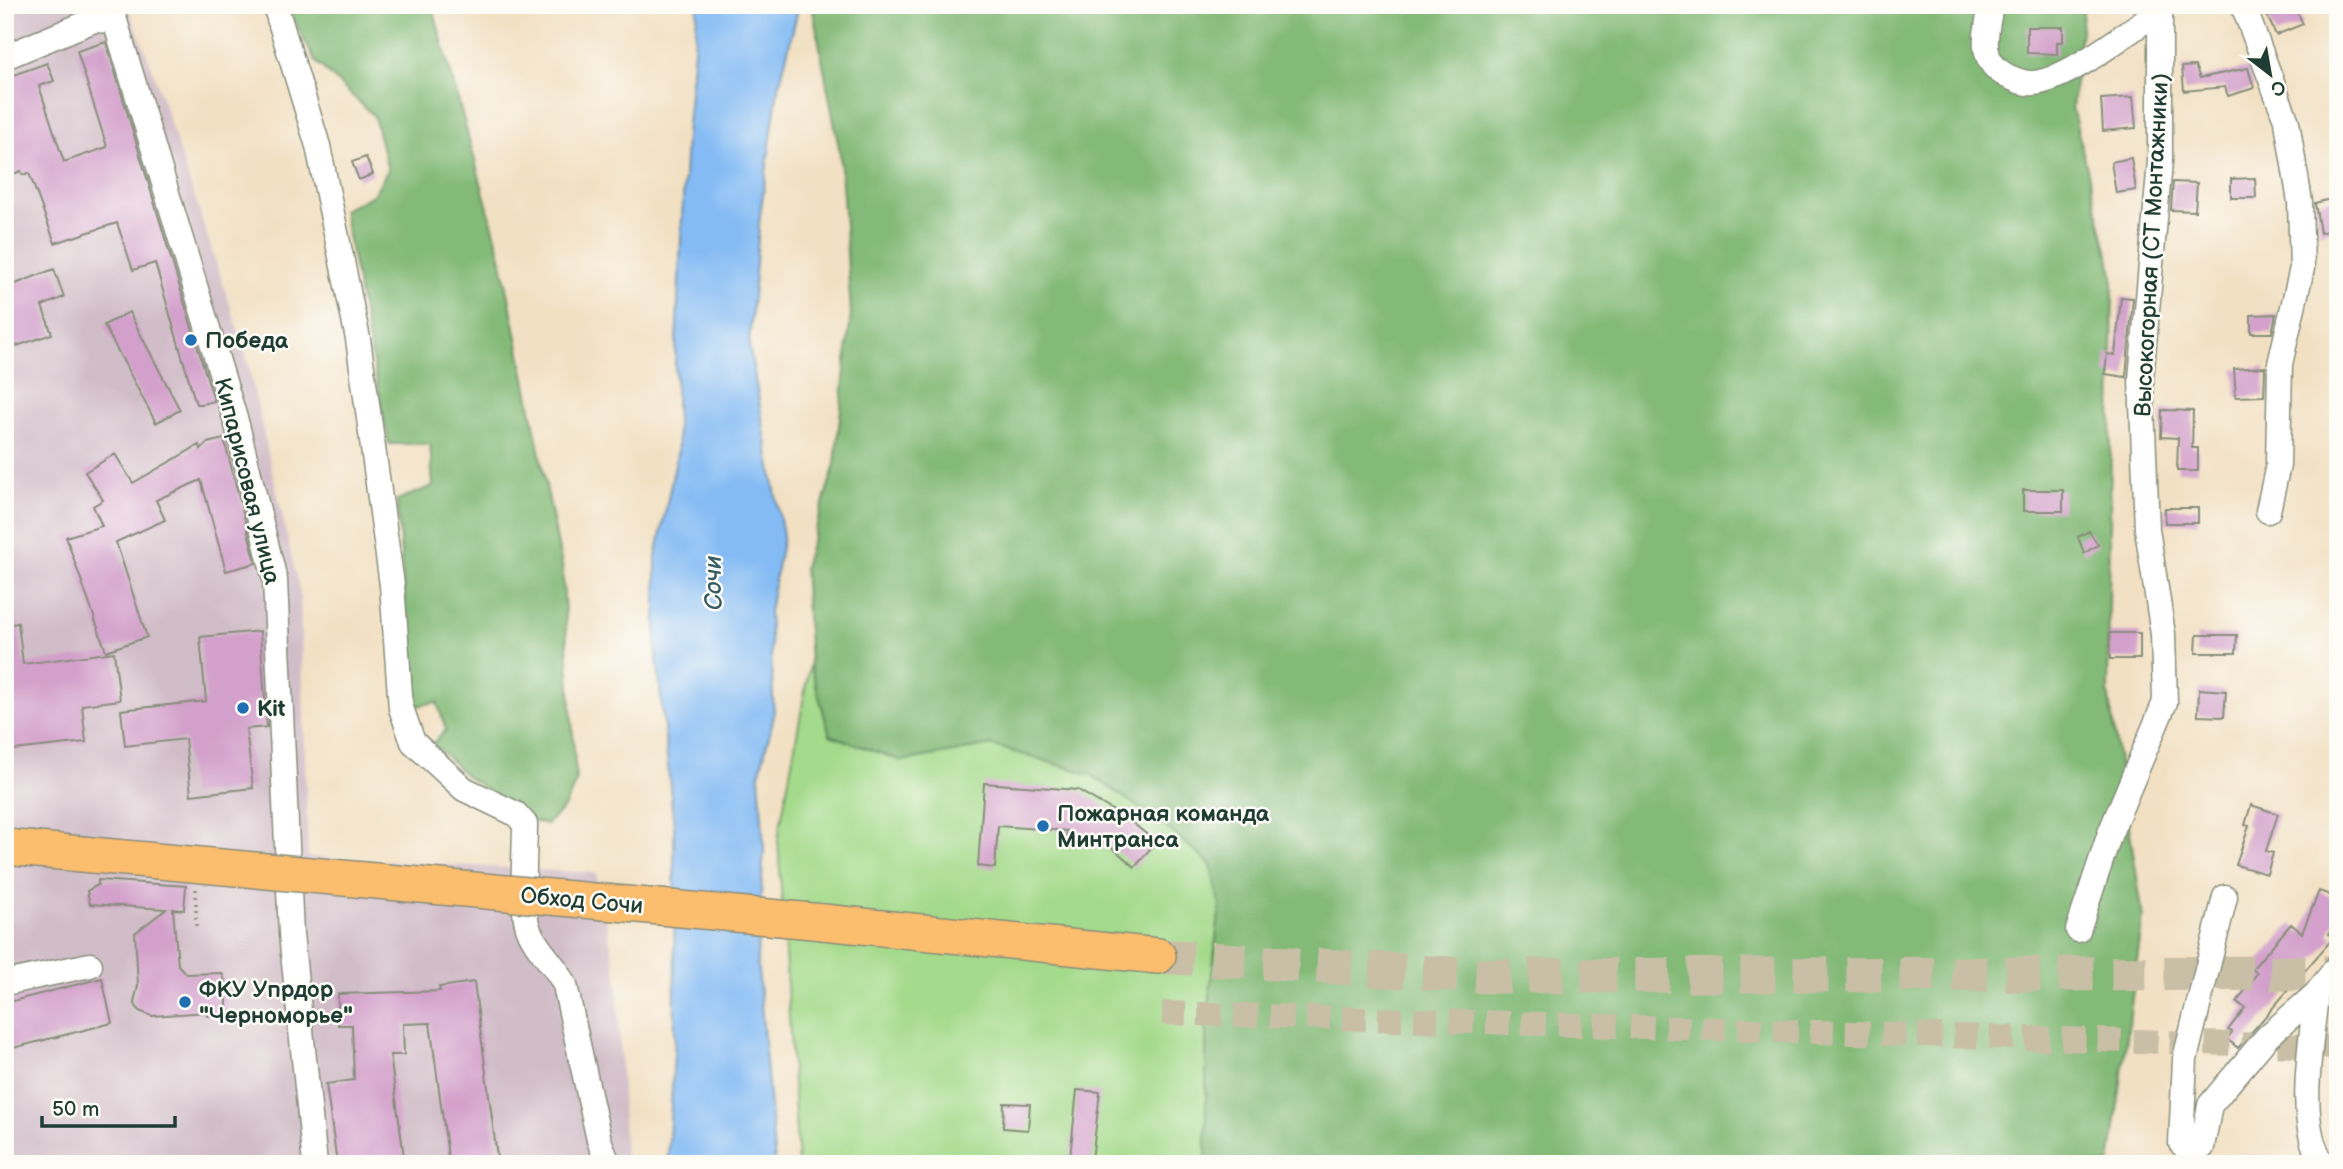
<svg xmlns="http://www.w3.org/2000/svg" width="2343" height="1169" viewBox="0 0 2343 1169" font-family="'Balsamiq Sans',sans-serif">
	<rect width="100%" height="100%" fill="#fdfcf7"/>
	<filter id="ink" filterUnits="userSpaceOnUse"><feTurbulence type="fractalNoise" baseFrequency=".0143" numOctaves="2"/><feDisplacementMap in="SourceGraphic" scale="14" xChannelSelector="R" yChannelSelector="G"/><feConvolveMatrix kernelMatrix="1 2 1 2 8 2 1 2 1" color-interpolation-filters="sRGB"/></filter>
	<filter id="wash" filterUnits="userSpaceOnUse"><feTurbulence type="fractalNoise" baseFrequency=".00686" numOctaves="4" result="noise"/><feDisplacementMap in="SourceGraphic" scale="28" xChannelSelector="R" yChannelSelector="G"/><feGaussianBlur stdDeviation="1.57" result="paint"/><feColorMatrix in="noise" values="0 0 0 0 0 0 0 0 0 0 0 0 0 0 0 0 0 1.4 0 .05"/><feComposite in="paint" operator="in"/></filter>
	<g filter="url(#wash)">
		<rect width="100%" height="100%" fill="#f2e0c3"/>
		<path fill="#d1bdc8" d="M5 5H127L151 65 245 351 300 594 308 857 596 873 617 976 625 1164H5Z"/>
		<path fill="#a4da8b" stroke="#628c60" stroke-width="2" d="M810 664 830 735 902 761 991 745 1090 774 1163 824 1211 865 1220 906 1206 1026V1164H798L778 838Z"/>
		<path fill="#83ba77" stroke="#517c56" stroke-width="2" d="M297 5H432L500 252 562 566 576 782 564 808 547 824 536 822 466 776 433 743 446 730 437 702 412 707 397 500 433 486 430 444H389L343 210 373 195 388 170 374 116 315 61 289 10Z
			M812 5H2084L2072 108 2113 274 2108 692 2143 916 2110 1164H1206V1026L1220 906 1211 865 1163 824 1090 774 991 745 902 761 830 735 810 664 804 567 835 464 851 313 840 154Z"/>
		<path fill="#84bbf4" stroke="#527c94" stroke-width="2" d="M698 5H799L777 95 760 215 749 345 783 536 769 611 774 716 759 775 764 848 757 958 775 1164H669L668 1156 675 1037 674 826 656 648V557L678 450 675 364 686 137Z"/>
		<g id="blocks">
			<path fill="#d3a0cb" d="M2262 5H2294L2303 24 2276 35Z
				M2027 27H2063V42H2057V54L2027 53Z
				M106 42 214 401 202 404H196L155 263 133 270 117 223 55 243 29 173 23 175 21 171 5 177V78L47 63 54 81 39 86 64 162 107 147 77 51Z
				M2195 66 2200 78 2248 68 2254 88 2228 96 2225 87 2184 91 2182 67Z
				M2133 97 2136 128 2103 131 2101 99Z
				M366 157 373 174 359 180 352 162Z
				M2131 158 2136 190 2116 193 2111 162Z
				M2255 178 2256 198H2231V179Z
				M2173 182 2197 183 2195 211 2171 210Z
				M2338 197V228L2320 233 2315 203Z
				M54 269 64 297 42 306 52 334 5 350V288Z
				M2121 297 2133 298 2126 377 2105 374 2107 354 2115 355Z
				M129 312 180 410 156 423 104 325Z
				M2276 314 2272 333H2251V315Z
				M2265 367 2264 396 2236 397 2234 369Z
				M2162 410 2193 411 2192 448H2198V471H2177L2178 438 2161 437Z
				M224 439 256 563 226 571 201 480 156 500 165 520 116 542 147 637 106 651 66 537 102 526 93 506 103 500 85 472 115 454 133 483 199 445 201 449 207 443Z
				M2023 490H2063V511H2023Z
				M2165 508H2198V523H2165Z
				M2089 531 2098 545 2084 553 2078 537Z
				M18 623 23 664 114 652 120 700 82 705 86 742 5 751V625Z
				M260 631 267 727 246 729 253 788 191 795 185 739 125 746 121 710 206 701 200 637Z
				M2109 633H2140V659H2110Z
				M2197 635H2237L2236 653H2196Z
				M2199 689 2226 691 2224 717 2198 716Z
				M984 783 1078 790 1129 820 1156 842 1135 867 1108 844 1066 841 1067 831 998 826 995 868 978 866Z
				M2251 805 2278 814 2266 851 2273 853 2267 874 2236 865 2249 826 2245 825Z
				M98 880 186 886 184 910 173 909 178 965 186 974 222 973 227 987V1015L207 1016 206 1012 152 1016 139 1011 134 1002 138 986 135 933 166 909 90 904 87 891 98 885Z
				M2319 891 2338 898V913L2329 934 2334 937 2238 1048 2227 1039 2232 1032 2228 1030 2245 1008 2237 1002 2257 973 2252 969 2291 924 2302 933Z
				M102 978 112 1023 5 1050V1003Z
				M474 982 498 1164H449L430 1023 403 1024 404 1055H390L405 1164H337L326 1084 354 1080 352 1025H338V994L440 991 439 987Z
				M1077 1090 1100 1092 1092 1160 1070 1158Z
				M1004 1103 1030 1104 1028 1130 1003 1128Z"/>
		</g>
	</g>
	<g filter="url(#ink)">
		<use href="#blocks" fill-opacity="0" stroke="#888e7c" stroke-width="2"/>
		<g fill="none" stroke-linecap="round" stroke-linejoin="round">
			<path stroke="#c8bfa6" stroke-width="24" stroke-dasharray="24 12" stroke-linecap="butt" d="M1162 1013 2338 1047"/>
			<path stroke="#c8bfa6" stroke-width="35" stroke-dasharray="35 18" stroke-linecap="butt" d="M1158 956 1481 976 2338 973"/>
			<g stroke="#888e7c" stroke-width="27">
				<path id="minor" d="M275 5 318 146 358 339 392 585 401 708 413 742 464 789 516 814 525 824C525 851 521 899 527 924 533 947 555 963 565 985L599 1140 608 1164
					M1991 5C1986 34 1977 60 2007 76 2016 80 2024 84 2033 83 2065 82 2132 29 2160 10
					M2243 5 2287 122 2300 202 2302 268 2280 364 2278 465 2268 511
					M5 57 94 20 115 21 237 425 275 580 291 934 315 1164
					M2225 897 2185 1059 2181 1143 2190 1152 2202 1147 2210 1105 2267 1037 2316 994 2338 966
					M2078 930 2110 833 2165 702 2163 634 2147 529 2141 379 2160 161V5
					M5 983 90 965
					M2316 994C2312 1041 2295 1124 2323 1164"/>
			</g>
			<g stroke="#888e7c" stroke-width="38">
				<path id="highway" d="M823 922 1158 956"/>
			</g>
			<path stroke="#888e7c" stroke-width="3.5" stroke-dasharray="2 5" stroke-linecap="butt" d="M196 889V929"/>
			<use href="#minor" stroke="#fff" stroke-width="24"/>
			<use href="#highway" stroke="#fbbd6e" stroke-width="35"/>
			<g stroke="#888e7c" stroke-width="38" stroke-linecap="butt">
				<path id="highway-bridge" d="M5 847 823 922"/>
			</g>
			<use href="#highway-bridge" stroke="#fbbd6e" stroke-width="35"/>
		</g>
	</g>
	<g fill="#1f6fb2" stroke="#fdfcf7" stroke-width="2.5">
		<circle cx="191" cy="340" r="7"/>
		<circle cx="243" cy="708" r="7"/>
		<circle cx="1043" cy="826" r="7"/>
		<circle cx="185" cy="1002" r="7"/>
	</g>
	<g text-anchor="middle" stroke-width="5" stroke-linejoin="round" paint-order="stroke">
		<g font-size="23" fill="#1f3d34" stroke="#fdfcf7">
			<text transform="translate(2151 245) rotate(-87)" y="8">Высокогорная (СТ Монтажники)</text>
			<text transform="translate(248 481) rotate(76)" y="8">Кипарисовая улица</text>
			<text transform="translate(582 900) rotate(5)" y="8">Обход Сочи</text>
		</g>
		<g font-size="23" font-weight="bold" fill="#1f3d34" stroke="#fdfcf7" text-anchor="start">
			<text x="205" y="348">Победа</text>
			<text x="257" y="716">Kit</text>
			<text x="1057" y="821">Пожарная команда<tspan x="1057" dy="26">Минтранса</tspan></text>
			<text x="199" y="997">ФКУ Упрдор<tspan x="199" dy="26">"Черноморье"</tspan></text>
		</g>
		<g font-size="24" font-style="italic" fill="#385c64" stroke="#fdfcf7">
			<text transform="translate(713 583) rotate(-90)" y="8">Сочи</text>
		</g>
	</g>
	<rect width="2343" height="1169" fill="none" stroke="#fdfcf7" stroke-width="28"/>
	<g transform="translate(2270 74) rotate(149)" stroke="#fdfcf7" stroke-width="5" paint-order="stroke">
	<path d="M0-5L12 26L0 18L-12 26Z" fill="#1f3d34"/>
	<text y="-10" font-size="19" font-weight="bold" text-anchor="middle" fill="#1f3d34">С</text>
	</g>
	<path d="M42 1116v10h133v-10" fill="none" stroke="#1f3d34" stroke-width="3.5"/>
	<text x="52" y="1116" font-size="21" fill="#1f3d34" stroke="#fdfcf7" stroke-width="5" paint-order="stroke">50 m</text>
</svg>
